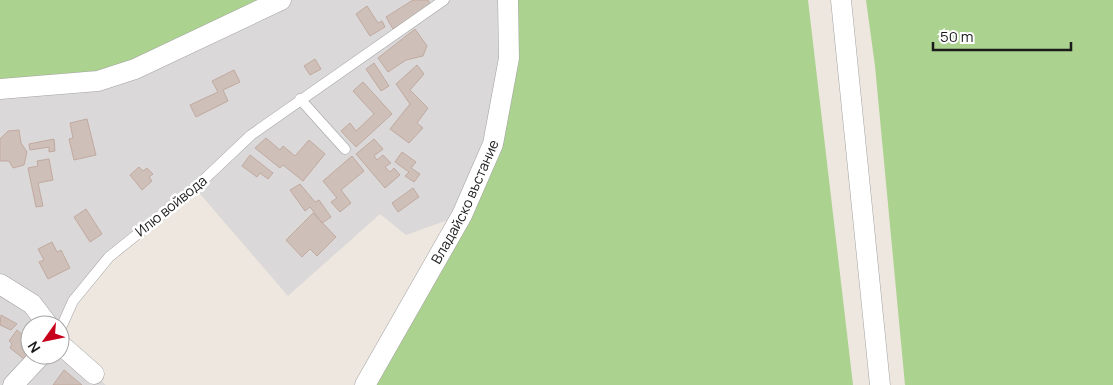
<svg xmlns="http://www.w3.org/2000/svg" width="1113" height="385" viewBox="0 0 1113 385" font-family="Manrope,sans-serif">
	<rect width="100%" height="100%" fill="#eee7df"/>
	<path fill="#dad8d8" d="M281 0H508L509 58 462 215 406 235 380 214 288 296 195 188 109 257 60 325H30V355H60V344L106 385H0V89Z"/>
	<path fill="#acd28f" d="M0 0H281L135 69 0 89Z
		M510 0H808L853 385H365L493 144Z
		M866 0H1113V385H905L875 66Z"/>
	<path fill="#cebfb8" stroke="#c1aaa0" d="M428 0 431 5 393 29 386 17 413 0Z
		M367 6 378 23 382 21 385 27 370 36 356 14Z
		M415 29 427 46 423 56 406 60 388 72 378 58Z
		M315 59 321 69 310 75 304 66Z
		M374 63 389 86 381 91 366 69Z
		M417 65 424 74 410 90 428 108 417 123 423 128 409 143 390 129 410 104 396 84Z
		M234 70 240 82 223 90 228 101 196 117 190 105 218 92 212 81Z
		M363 82 392 114 356 147 341 131 350 123 356 131 374 114 353 91Z
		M87 119 96 155 74 160 69 139 73 138 70 123Z
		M19 130 21 143 27 152 24 165 13 168 9 161H0V139L8 131Z
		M266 138 280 150 283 146 295 156 309 140 325 154 303 181 283 165 280 168 255 148Z
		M54 139 55 151 49 152V147L30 150 29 144Z
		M374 139 383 149 374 156 377 160 383 155 391 163 385 167 390 172 394 168 400 175 385 188 356 154Z
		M402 152 416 162 411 168 420 174 414 182 405 176 409 172 395 162Z
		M250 155 273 173 268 179 260 173 257 177 242 166Z
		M352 156 364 171 341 190 351 203 340 212 331 202 337 198 323 181Z
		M49 159 53 180 38 183 43 206 36 207 28 168 38 166 37 161Z
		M139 167 143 171 147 168 153 174 149 177 152 181 142 190 130 175Z
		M300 184 315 202 319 200 331 217 322 223 310 207 305 211 290 190Z
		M413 188 419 197 398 212 392 203Z
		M86 209 102 234 90 242 74 217Z
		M313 213 336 237 317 256 310 249 302 257 286 240Z
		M52 242 57 252 61 250 70 268 48 279 39 262 44 260 38 249Z
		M1 315 17 324 11 330 0 325Z
		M17 330 30 341V351L24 359 10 348 12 344 9 341Z
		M64 370 82 385H53Z"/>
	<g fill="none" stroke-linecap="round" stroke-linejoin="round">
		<g stroke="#a2a2a2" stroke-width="11">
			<path id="service" d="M300 99 345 149
				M60 330 73 301 109 257 195 188 251 135 444 0"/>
		</g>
		<g stroke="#a2a2a2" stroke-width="21">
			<g id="minor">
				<path d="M841 0 880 385"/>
				<path d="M0 89 98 81 135 69 281 0"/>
				<path d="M0 284 32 304 48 325"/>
				<path d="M60 344 94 374"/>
				<path d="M13 385 41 355"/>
				<path id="s1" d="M365 385 462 215 493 144 509 58 508 0"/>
			</g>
		</g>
		<use href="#service" stroke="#fff" stroke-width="10"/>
		<use href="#minor" stroke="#fff" stroke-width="20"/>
	</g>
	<g text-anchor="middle" stroke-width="5" stroke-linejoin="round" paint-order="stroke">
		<g font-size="14" fill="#1b1b1b" stroke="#fff">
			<text dy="5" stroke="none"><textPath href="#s1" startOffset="209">Владайско въстание</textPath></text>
			<text transform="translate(171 206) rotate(-39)" y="5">Илю войвода</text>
		</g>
	</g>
	<g transform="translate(45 340) rotate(237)"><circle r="24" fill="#ffffff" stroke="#a4a4a4"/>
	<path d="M0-4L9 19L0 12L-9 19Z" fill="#c7001b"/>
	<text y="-8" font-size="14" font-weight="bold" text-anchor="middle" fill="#1b1b1b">N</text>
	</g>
	<path d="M933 42v8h138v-8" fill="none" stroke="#1b1b1b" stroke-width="2.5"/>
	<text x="940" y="42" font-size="15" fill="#1b1b1b" stroke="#ffffff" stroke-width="4" paint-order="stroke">50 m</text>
</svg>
